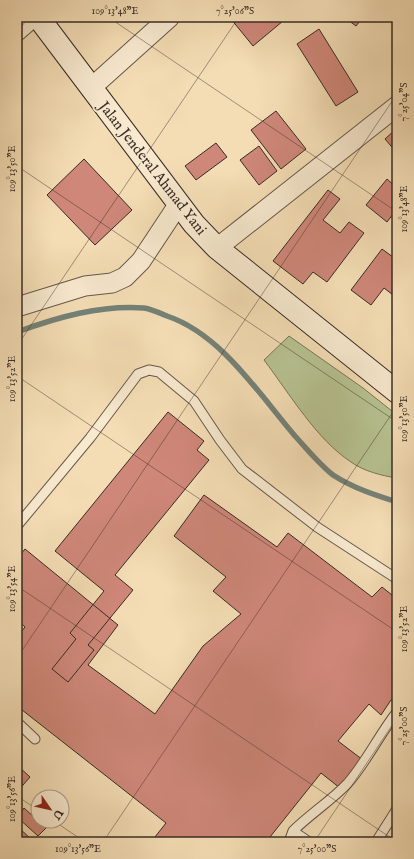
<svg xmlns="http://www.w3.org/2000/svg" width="414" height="859" viewBox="0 0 414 859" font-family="'IM FELL English',serif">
	<rect width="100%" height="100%" fill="#f4ddb5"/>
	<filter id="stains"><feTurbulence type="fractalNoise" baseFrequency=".005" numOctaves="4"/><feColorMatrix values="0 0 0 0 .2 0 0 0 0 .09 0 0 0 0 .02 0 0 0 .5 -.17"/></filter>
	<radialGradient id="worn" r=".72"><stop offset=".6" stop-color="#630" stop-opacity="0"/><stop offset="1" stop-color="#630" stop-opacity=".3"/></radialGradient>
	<path fill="#b7c291" stroke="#77775b" d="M289 336 363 388 397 415V478C383 476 363 471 351 462 317 440 289 393 264 360Z"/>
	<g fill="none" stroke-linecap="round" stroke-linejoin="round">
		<path stroke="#748277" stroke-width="5.5" d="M17 332C58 317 100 305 144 308 151 309 160 313 167 316 221 334 259 394 295 436 307 449 319 464 333 475 353 488 375 495 397 502"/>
	</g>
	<path fill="#cf8779" stroke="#372c25" d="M233 17H280L283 21 253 46 231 19Z
		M344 17H363L356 26Z
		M319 29 358 92 336 106 297 44Z
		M276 111 306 149 281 169 251 130Z
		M397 128V153L385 139Z
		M216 143 227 157 196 180 185 166Z
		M259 146 277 171 259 185 240 160Z
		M84 159 132 210 95 245 47 195Z
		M387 179 397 188V209L387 222 366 205Z
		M328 190 340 199 323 220 340 233 349 222 364 233 327 282 313 272 303 284 273 261Z
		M382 249 397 260V298L384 288 371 305 351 290Z
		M168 412 204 441 197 450 209 460 115 575 133 590 88 645 94 650 68 682 52 669 76 639 70 633 104 591 55 551Z
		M204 495 277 547 288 533 372 597 382 587 397 599V698L391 700 381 715 369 704 338 741 363 760 340 788 321 773 266 842H151L166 823 17 706V637L25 627 17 620V559L25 549 118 625 88 665 155 714 203 646 241 614 213 591 226 577 174 536Z
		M17 765 30 777 17 792Z
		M24 808 46 828 38 836 17 817Z
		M17 826 32 840 31 842H17Z"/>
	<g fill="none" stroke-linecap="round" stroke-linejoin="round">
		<g stroke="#665849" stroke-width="11">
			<path id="service" d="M17 526 90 438 138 374 149 370 159 372 194 401 220 440 242 469 317 527 397 579
				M17 722 35 739
				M289 842 293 831
				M309 842 293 831C310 814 331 801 348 783 367 761 379 735 397 712
				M376 842 397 809"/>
		</g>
		<g stroke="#665849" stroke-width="21">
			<path id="minor" d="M17 31 33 17
				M91 88 170 17
				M217 248 397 106
				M17 307 85 286 112 283 125 277 141 261 178 205"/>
		</g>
		<g stroke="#372c25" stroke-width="24">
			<path id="secondary" d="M38 17 194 224 217 248 397 392"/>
		</g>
		<use href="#service" stroke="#f8e9cf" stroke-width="9"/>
		<use href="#minor" stroke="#f8e9cf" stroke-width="19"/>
		<use href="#secondary" stroke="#f8e9cf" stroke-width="22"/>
	</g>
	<path fill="none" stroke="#372c25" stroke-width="1" stroke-opacity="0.45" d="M108 17 397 212M17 34 28 17M17 166 397 422M17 346 239 17M17 376 397 632M17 586 397 842M17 658 397 94M17 796 38 810M54 821 85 842M103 842 397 406M314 842 397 718"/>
	<g text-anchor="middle" stroke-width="3.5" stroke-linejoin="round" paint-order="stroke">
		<g font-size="15" fill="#372c25" stroke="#f8e9cf">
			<text transform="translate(153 168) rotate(52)" y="5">Jalan Jenderal Ahmad Yani</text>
		</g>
	</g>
	<rect width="414" height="859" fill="none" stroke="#f4ddb5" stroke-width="44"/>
	<g transform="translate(50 809) rotate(124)"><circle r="19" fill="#f8e9cf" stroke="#ab9d8b"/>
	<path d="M0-3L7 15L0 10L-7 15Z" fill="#8f2418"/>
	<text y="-6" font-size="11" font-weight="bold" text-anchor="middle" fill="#372c25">U</text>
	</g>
	<rect x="22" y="22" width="370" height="815" fill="none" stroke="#372c25" stroke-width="1.5"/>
	<g font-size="10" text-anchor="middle" fill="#372c25">
		<text x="115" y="14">109°13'48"E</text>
		<text x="235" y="14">7°25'06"S</text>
		<text transform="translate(403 102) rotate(-90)" y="4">7°25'04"S</text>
		<text transform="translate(11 169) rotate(-90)" y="4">109°13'50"E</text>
		<text transform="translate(403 209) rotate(-90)" y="4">109°13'48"E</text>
		<text transform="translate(11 379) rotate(-90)" y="4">109°13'52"E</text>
		<text transform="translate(403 419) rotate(-90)" y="4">109°13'50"E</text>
		<text transform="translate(11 589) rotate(-90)" y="4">109°13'54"E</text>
		<text transform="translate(403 629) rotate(-90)" y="4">109°13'52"E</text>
		<text transform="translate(403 726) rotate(-90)" y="4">7°25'00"S</text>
		<text transform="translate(11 799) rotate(-90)" y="4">109°13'56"E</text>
		<text x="78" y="852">109°13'56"E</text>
		<text x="317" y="852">7°25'00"S</text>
	</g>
	<rect width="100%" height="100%" filter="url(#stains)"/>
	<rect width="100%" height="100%" fill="url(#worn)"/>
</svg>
